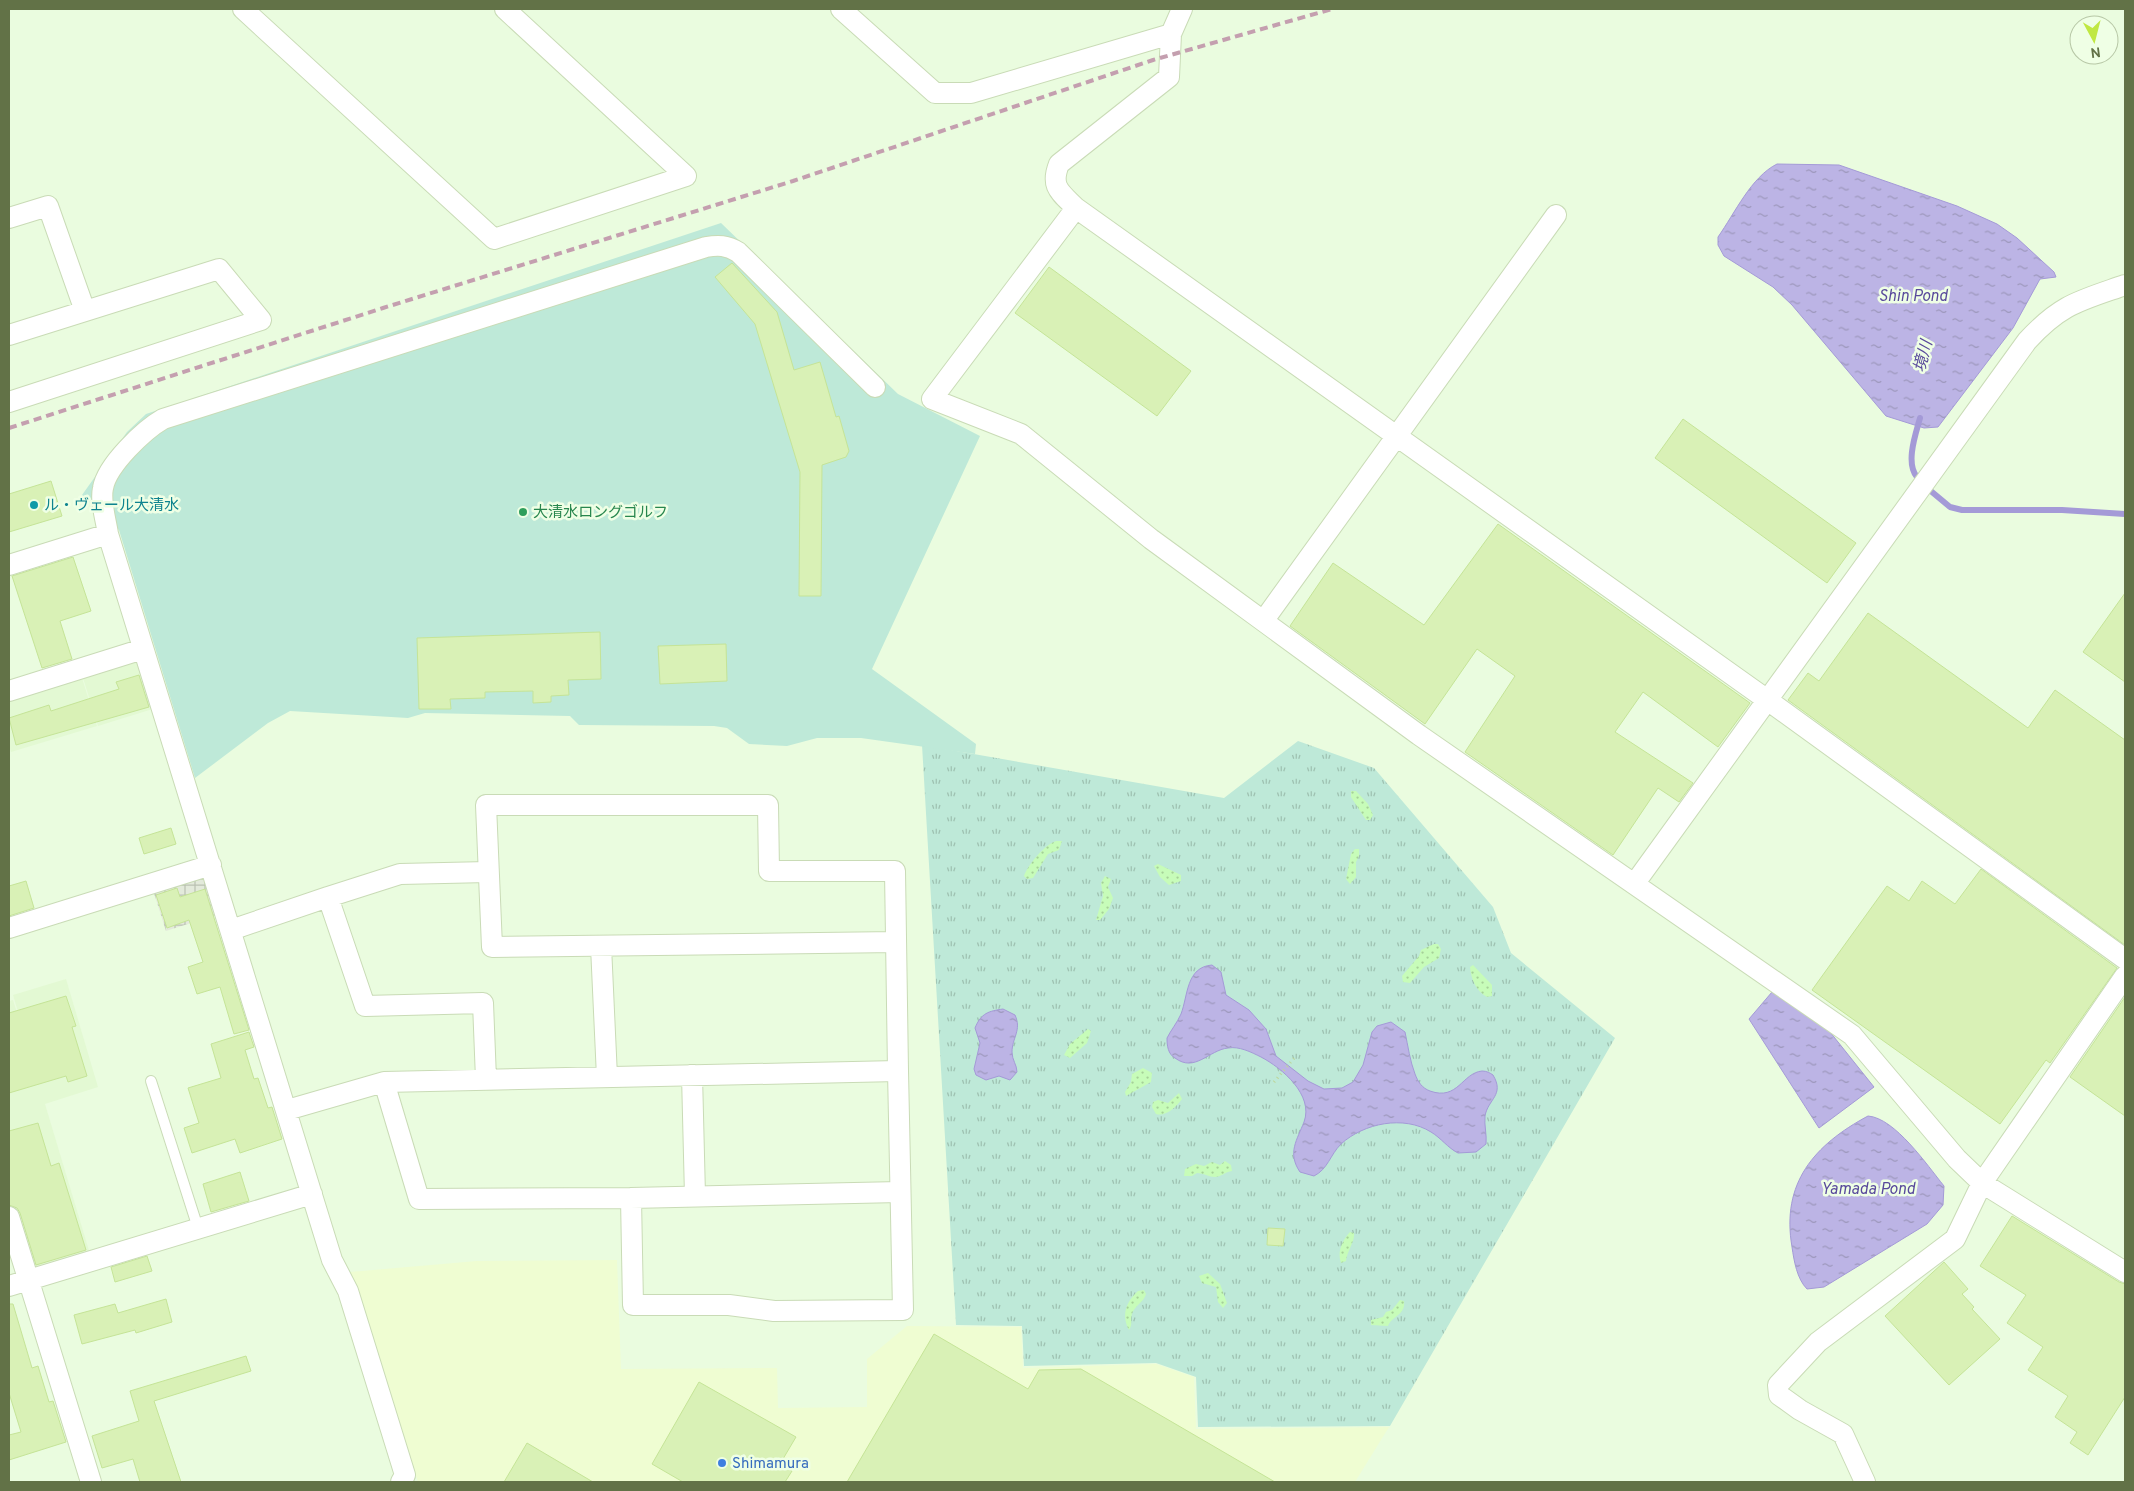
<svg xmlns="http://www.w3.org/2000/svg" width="2134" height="1491" viewBox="0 0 2134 1491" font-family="Overpass,'Noto Sans JP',sans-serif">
	<defs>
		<pattern id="industrial-grid" width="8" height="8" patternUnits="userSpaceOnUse" patternTransform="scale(1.25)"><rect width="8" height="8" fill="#e3eadb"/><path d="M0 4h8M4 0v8" fill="none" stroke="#bbc2b3"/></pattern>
		<pattern id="grass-tufts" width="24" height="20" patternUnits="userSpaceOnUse" patternTransform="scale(1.25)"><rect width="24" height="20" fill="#bee9d8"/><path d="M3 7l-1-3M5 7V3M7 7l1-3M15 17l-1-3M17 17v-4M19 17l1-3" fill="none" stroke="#9ec1b1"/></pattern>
		<pattern id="sand-dots" width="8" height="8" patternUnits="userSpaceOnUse" patternTransform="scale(1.25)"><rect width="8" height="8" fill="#c7fcb9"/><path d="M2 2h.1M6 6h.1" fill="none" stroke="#a5d098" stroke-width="1.8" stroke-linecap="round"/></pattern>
		<pattern id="water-ripples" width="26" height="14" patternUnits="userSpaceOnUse" patternTransform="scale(1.25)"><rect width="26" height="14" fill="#bcb4e5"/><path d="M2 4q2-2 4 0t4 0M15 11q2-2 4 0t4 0" fill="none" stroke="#9c97bb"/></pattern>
	</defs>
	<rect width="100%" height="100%" fill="#eafcdf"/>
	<path fill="#e3f9d3" d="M141 660 156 708 98 726 83 678Z
		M82 678 97 726 11 752 9 745V701Z
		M66 979 98 1087 45 1104 90 1254 34 1272 9 1189V1001L13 1000 40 1085 13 995Z"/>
	<path fill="#effdd2" d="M617 1260 621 1369 777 1368 778 1408 867 1407V1359L907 1326 1021 1327 1023 1368 1156 1364 1194 1377 1196 1429 1389 1427 1355 1482H418L356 1284 350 1272 477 1261Z"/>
	<path fill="url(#industrial-grid)" d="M205 873 219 914 166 931 153 890Z"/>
	<path fill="url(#grass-tufts)" d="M1298 741 1374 768 1493 907 1511 953 1615 1038 1390 1426 1198 1427 1196 1377 1156 1363 1024 1366 1022 1326 956 1325 922 745 1224 798Z"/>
	<path fill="url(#sand-dots)" d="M1351 791H1356L1368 804 1373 815 1370 820H1366L1351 797Z
		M1056 841H1062L1059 850 1048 854 1033 878 1027 879 1024 876C1028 865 1044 845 1056 841Z
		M1355 849H1359V856L1356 862V877L1350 884 1346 879 1351 854Z
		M1158 864 1181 875V881L1169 885 1160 877 1154 866Z
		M1105 876 1111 879 1108 887 1113 898 1109 909 1100 920H1096L1103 896 1101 883Z
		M1434 944H1438L1441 949 1439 958 1424 967 1410 983 1403 982 1402 976 1419 956 1421 950Z
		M1473 965 1492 985V996L1487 997C1476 991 1471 979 1470 967Z
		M1088 1029 1091 1031 1087 1043 1070 1058 1064 1055 1070 1044Z
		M1143 1068 1152 1073 1151 1082 1126 1096 1125 1092 1131 1082 1132 1074Z
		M1179 1093 1182 1099C1176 1107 1166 1117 1156 1114L1152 1107 1153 1102 1158 1100 1168 1103Z
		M1225 1161 1231 1165 1232 1171C1225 1172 1221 1177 1215 1177 1209 1177 1203 1173 1197 1173L1192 1176H1184L1185 1169 1196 1164 1204 1166 1212 1162 1220 1165Z
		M1350 1232 1354 1233C1355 1242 1347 1251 1346 1261L1341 1263C1337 1252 1342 1241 1350 1232Z
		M1208 1273 1220 1284 1227 1303 1223 1308 1218 1302 1216 1287 1202 1283 1199 1276Z
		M1144 1290 1146 1294C1144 1302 1134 1306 1132 1314 1130 1320 1133 1324 1129 1330 1121 1315 1126 1302 1138 1291Z
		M1400 1300 1404 1301C1406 1315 1392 1316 1388 1326L1371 1325V1320L1383 1317 1386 1312 1392 1310Z"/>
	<path fill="#bee9d8" d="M721 223 898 394 980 436 872 669 976 744 975 754 861 738H817L787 746 749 744 727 728 714 726 579 725 570 716 425 713 408 718 290 711 268 723 195 778 119 530 82 495 127 432 146 414Z"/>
	<path fill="url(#water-ripples)" stroke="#a49ad7" d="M1777 164 1839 165 1957 206 1997 224 2017 238 2054 272 2056 277 2040 279 2013 328 1938 427 1924 428 1886 416 1792 305 1773 287 1724 256 1718 245V237C1735 213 1751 177 1777 164Z
		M1212 965 1221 972 1226 995 1249 1010 1266 1029 1276 1056 1308 1081 1324 1089 1342 1088 1353 1082 1363 1065 1372 1032 1377 1026 1391 1022 1405 1032C1408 1046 1410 1061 1415 1074 1418 1082 1422 1088 1430 1091 1458 1101 1462 1073 1482 1071 1487 1071 1490 1073 1493 1075 1505 1095 1488 1099 1485 1116 1484 1125 1487 1135 1486 1144L1476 1152 1458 1153C1448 1148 1441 1138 1431 1132 1404 1115 1364 1123 1341 1144 1330 1155 1328 1169 1314 1176L1300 1172C1287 1153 1297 1140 1304 1122 1314 1095 1282 1068 1261 1057 1251 1052 1239 1046 1228 1048 1209 1050 1195 1073 1175 1058 1168 1054 1167 1046 1167 1038 1171 1030 1177 1023 1181 1014 1188 996 1186 967 1212 965Z
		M1772 992 1830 1032 1874 1087 1819 1128 1749 1019Z
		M1003 1009 1015 1015C1022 1030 1012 1038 1012 1052 1012 1060 1017 1065 1017 1072L1010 1080 999 1076 986 1080 976 1075 974 1069 980 1043 975 1028C981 1013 989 1011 1003 1009Z
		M1868 1116C1895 1118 1927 1165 1944 1186L1943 1205 1927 1224 1824 1287 1807 1289C1797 1279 1794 1261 1792 1247 1781 1183 1814 1145 1868 1116Z"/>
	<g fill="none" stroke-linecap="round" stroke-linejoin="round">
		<path stroke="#a49ad7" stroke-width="6" d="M1917 477C1905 463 1916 433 1920 418
			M1926 487 1950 507 1962 510H2062L2125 514"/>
	</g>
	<path fill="#d9f1b6" stroke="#c5e497" d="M732 263 777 312 794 370 820 362 836 417 839 416 849 451 846 457 822 465 821 596H799L800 472 755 324 715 277Z
		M1049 267 1191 371 1157 416 1015 313Z
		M1683 419 1856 543 1827 583 1655 458Z
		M51 481 62 516 9 532V494Z
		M1498 524 1750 703 1718 747 1643 692 1615 732 1693 783 1679 802 1658 788 1613 855 1465 752 1515 676 1477 649 1425 724 1290 626 1333 563 1424 625Z
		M73 557 91 611 60 621 72 659 42 668 12 576Z
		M2125 593V682L2083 652Z
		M1868 613 2028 728 2055 690 2125 740V945L1788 700 1808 673 1819 681Z
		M600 632 601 679 568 680 569 695 551 696V702L533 703V691L485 692V698L450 699 451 709H419L417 638Z
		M726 644 727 681 660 684 658 646Z
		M139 675 149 707 16 745 9 718 49 705 51 711 119 689 116 682Z
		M171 828 176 844 144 854 139 838Z
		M1981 869 2117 968 2050 1063 2046 1060 2000 1124 1812 990 1887 886 1909 901 1922 881 1955 904Z
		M26 881 34 908 9 916V886Z
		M177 888 180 897 205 889 249 1030 234 1034 220 987 197 994 188 967 203 962 189 920 167 928 156 895Z
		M66 996 76 1026 72 1027 87 1076 68 1082 66 1076 9 1093V1013Z
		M2125 997V1116L2070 1077Z
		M249 1032 254 1047 245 1050 254 1079 258 1078 268 1108 272 1107 282 1139 240 1153 235 1139 192 1153 184 1128 199 1123 188 1088 221 1078 211 1044Z
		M38 1123 51 1166 59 1163 86 1250 36 1265 20 1213 17 1208 9 1205V1131Z
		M240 1172 249 1201 211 1212 203 1184Z
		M2012 1216 2119 1282 2125 1284V1397L2088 1455 2070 1443 2077 1432 2055 1417 2068 1396 2028 1370 2043 1347 2007 1323 2026 1295 1980 1266Z
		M1268 1228 1285 1229 1283 1246 1267 1245Z
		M147 1256 152 1271 115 1282 111 1267Z
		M1944 1262 1968 1289 1962 1294 1974 1307 1972 1309 2000 1339 1949 1385 1885 1316Z
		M166 1299 172 1322 136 1333 135 1330 82 1344 74 1315 115 1304 118 1313Z
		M9 1304H13L32 1368 38 1366 49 1402 53 1401 66 1442 9 1460V1435L21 1432 9 1393Z
		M934 1334 1028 1389 1039 1370 1081 1369 1275 1482H847Z
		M246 1356 251 1371 154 1401 181 1482H140L133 1459 102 1468 92 1436 139 1421 130 1391Z
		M699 1382 796 1437 780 1464 792 1471 785 1482H683L652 1464Z
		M527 1443 593 1482H504Z"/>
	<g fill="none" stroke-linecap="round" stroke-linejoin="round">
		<g stroke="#c9dbb6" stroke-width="12">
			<path id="service" d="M151 1081 198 1228"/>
		</g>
		<g stroke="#c9dbb6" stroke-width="22">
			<path id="minor" d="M243 9 494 239 686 176 505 9
				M841 9 935 93H971L1171 34
				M1182 9 1171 34 1169 77 1059 164C1050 187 1060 192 1076 208L1766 699 2125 959
				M1076 208 932 399 1021 434 1151 539 1419 735 1852 1035 1957 1159 1982 1183 2125 1272
				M9 218 48 206 85 311
				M9 335 219 269 261 320 9 402
				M108 534C106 520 100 502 103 488 107 465 144 430 163 419L706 247C718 245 727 245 738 252L875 387
				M9 565 108 534 332 1260 348 1291 405 1475 401 1482
				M1264 620 1556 215
				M9 691 143 649
				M1635 883 2027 341C2061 304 2079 301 2125 285
				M328 897 400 874 488 872
				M9 928 211 865
				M231 930 328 897 365 1006 483 1003 486 1079
				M896 942 492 947 486 805H768L769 871H895L898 1071
				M601 946 607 1077
				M692 1075 695 1196
				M287 1110 384 1082 898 1071 903 1310 774 1311 729 1305H633L631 1198 419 1199 384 1082
				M631 1198 900 1192
				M9 1217 91 1482
				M9 1286 312 1194
				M1865 1482 1843 1434 1800 1410 1779 1395 1778 1385 1818 1342 1955 1239 1982 1183 2125 976"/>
		</g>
		<path stroke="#bed69a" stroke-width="3" stroke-dasharray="1 4" stroke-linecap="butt" d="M1274 1082 1295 1057"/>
		<use href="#service" stroke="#fff" stroke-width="10"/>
		<use href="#minor" stroke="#fff" stroke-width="20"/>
		<path stroke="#c49faf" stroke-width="4" stroke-dasharray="8 5" stroke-linecap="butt" d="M9 428 383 308 793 181 1153 60 1332 9"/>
	</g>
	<circle fill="#0f9aa8" stroke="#efffe5" stroke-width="2" cx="34" cy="505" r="5"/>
	<circle fill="#2e9e5b" stroke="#efffe5" stroke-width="2" cx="523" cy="512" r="5"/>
	<circle fill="#3f7fe0" stroke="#efffe5" stroke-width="2" cx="722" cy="1463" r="5"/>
	<g text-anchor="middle" stroke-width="5" stroke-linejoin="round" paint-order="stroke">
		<g font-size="15" fill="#0d838f" stroke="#efffe5" text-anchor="start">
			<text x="44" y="510">ル・ヴェール大清水</text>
		</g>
		<g font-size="15" fill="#27864d" stroke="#efffe5" text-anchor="start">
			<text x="533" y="517">大清水ロングゴルフ</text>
		</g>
		<g font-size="15" fill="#366cbe" stroke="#efffe5" text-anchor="start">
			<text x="732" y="1468">Shimamura</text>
		</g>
		<g font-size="16" font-style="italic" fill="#58499b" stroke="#efffe5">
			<text x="1913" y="301">Shin Pond</text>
			<text transform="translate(1922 356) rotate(-75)" y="6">境川</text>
			<text x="1868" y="1194">Yamada Pond</text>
		</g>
	</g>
	<rect width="2134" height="1491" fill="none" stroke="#627247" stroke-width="20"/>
	<g transform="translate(2094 40) rotate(173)"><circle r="24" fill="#efffe5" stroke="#b7c7a6"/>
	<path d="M0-4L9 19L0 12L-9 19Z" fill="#c0e842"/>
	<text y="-8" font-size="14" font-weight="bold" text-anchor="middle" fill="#627247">N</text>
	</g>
</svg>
